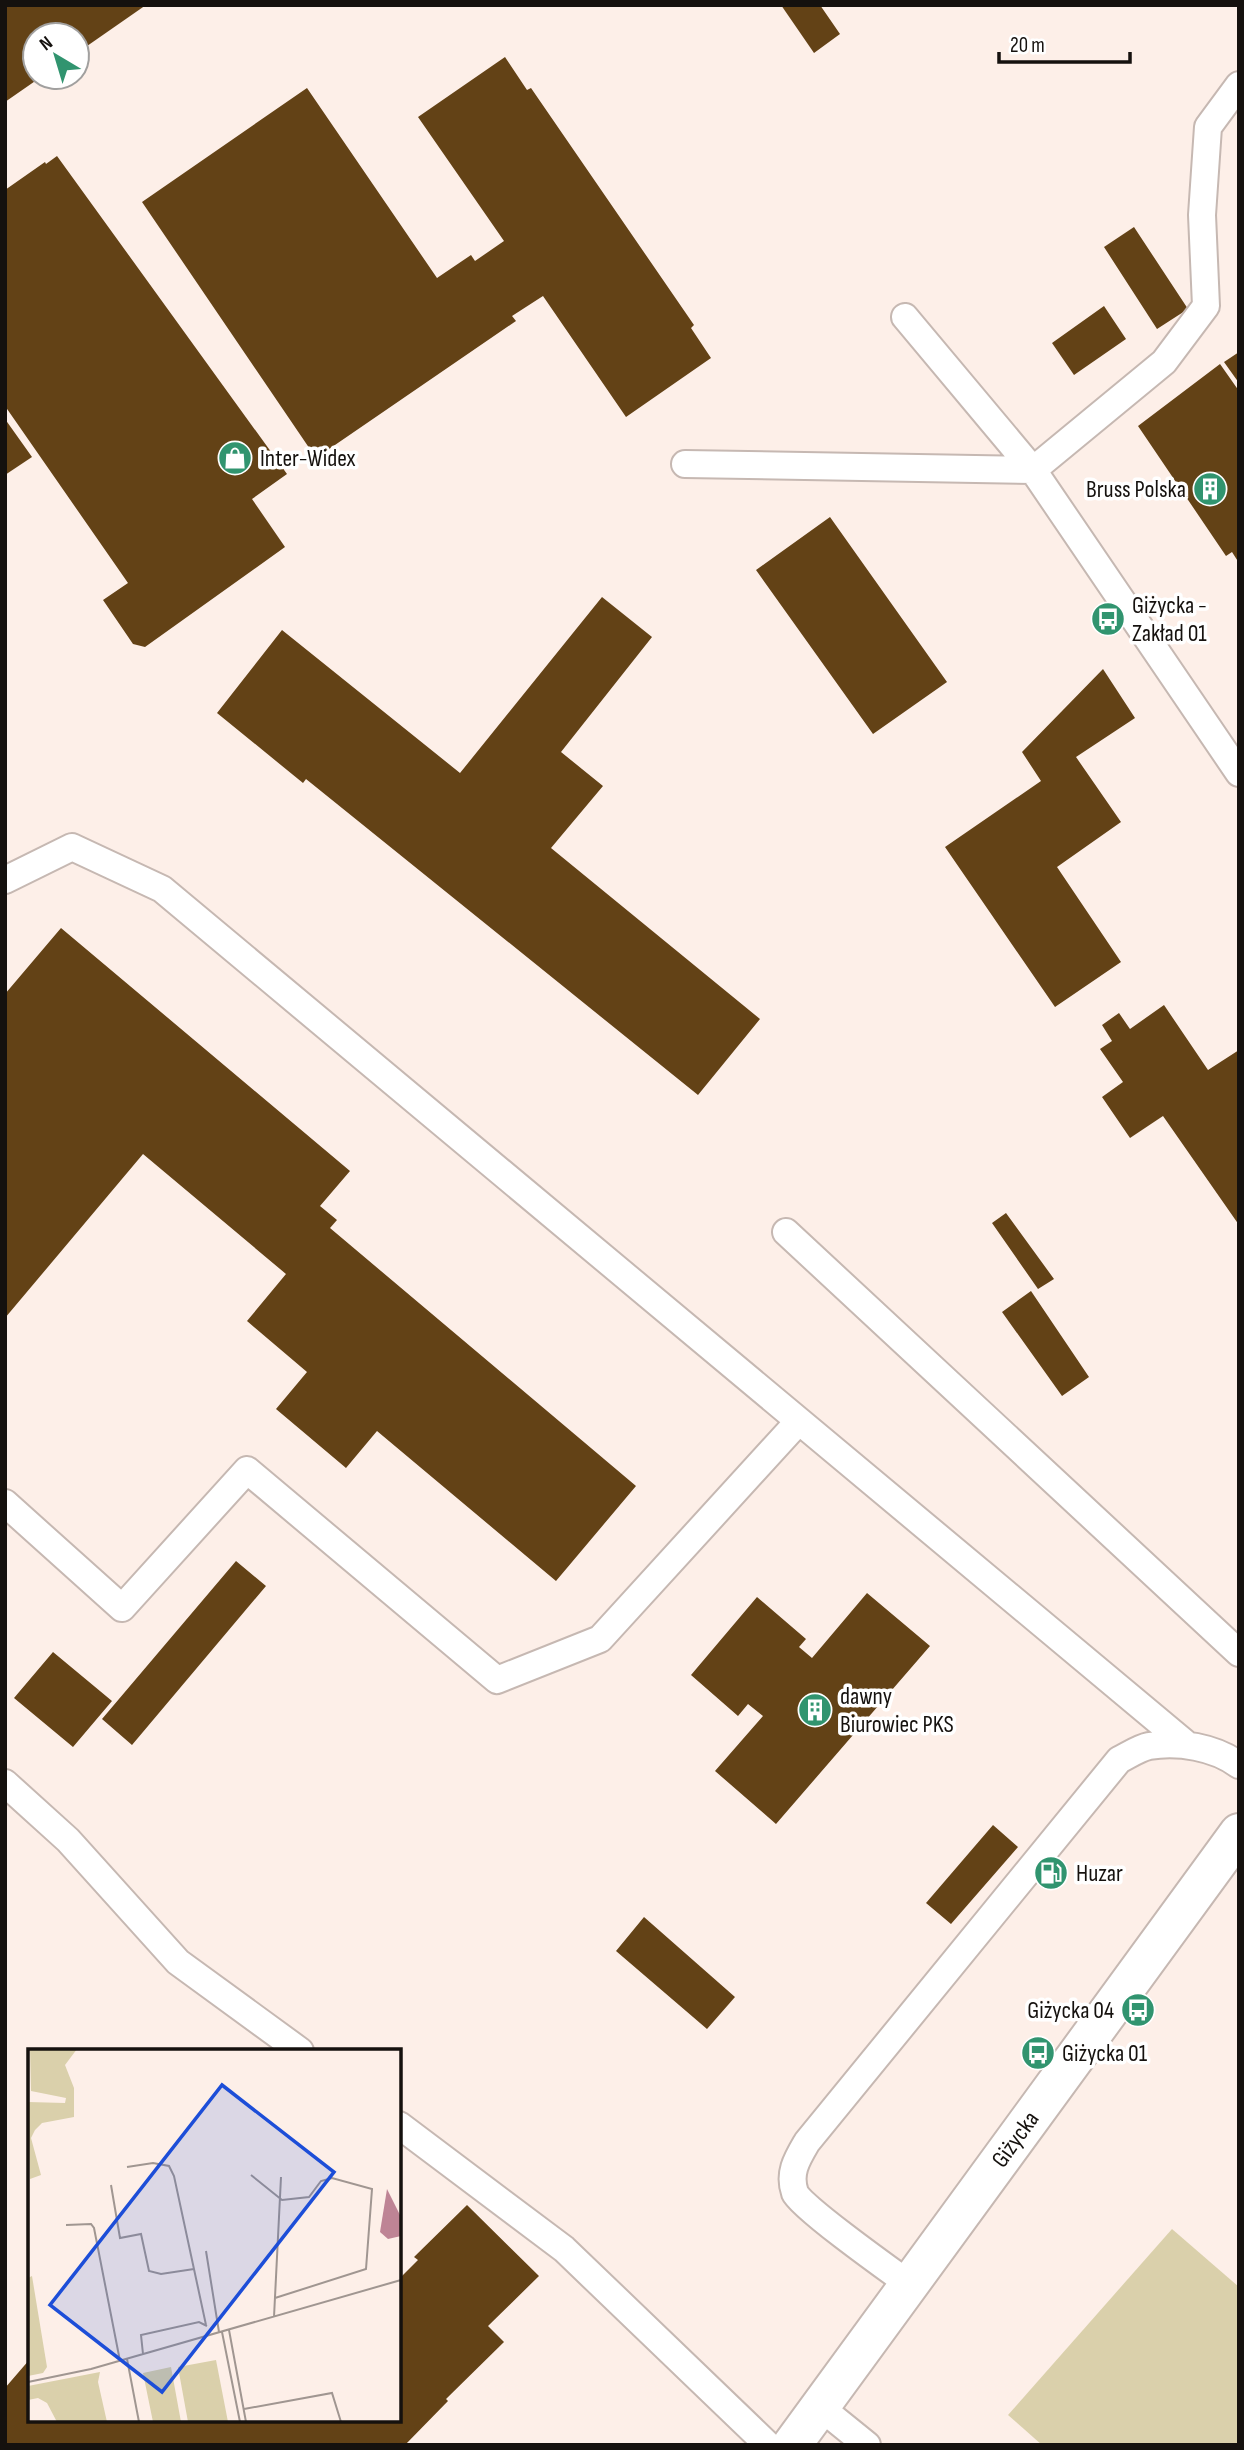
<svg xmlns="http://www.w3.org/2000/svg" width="1244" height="2450" viewBox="0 0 1244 2450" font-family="'Sofia Sans Condensed',sans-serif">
	<rect width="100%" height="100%" fill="#fdefe8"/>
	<path fill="#dad0ab" d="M1172 2229 1239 2287V2445H1042L1008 2415Z"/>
	<path fill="#634216" d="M5 5H146L77 53V35H35V77H41L5 102Z
		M781 5H820L840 34 814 53Z
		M505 57 527 90 531 88 694 325 691 328 711 358 626 417 543 296 512 316 516 321 316 458 142 202 307 88 437 278 471 255 475 261 504 241 418 117Z
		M57 156 287 474 252 499 285 547 145 647 133 644 103 600 128 583 5 406V190L45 162 46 164Z
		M1134 227 1188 309 1157 329 1104 247Z
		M1104 306 1126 339 1074 375 1052 343Z
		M1239 352V383L1224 362Z
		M1220 364 1239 391V563L1232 552 1226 556 1138 426Z
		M5 419 32 457 5 475Z
		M830 517 947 682 873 734 756 570Z
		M602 597 652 637 561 752 603 786 551 848 760 1019 698 1095 306 779 303 783 217 713 282 630 460 773Z
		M1103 669 1135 718 1076 757 1121 822 1057 867 1121 962 1055 1007 945 847 1041 781 1022 752Z
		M61 928 350 1171 320 1206 337 1220 330 1228 636 1486 556 1581 377 1431 346 1468 276 1409 307 1372 247 1321 286 1274 143 1154 5 1318V994Z
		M1164 1005 1208 1070 1239 1050V1225L1163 1116 1130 1138 1102 1097 1123 1082 1100 1049 1112 1041 1102 1025 1119 1013 1130 1029Z
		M1006 1213 1054 1279 1038 1289 992 1223Z
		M1031 1291 1089 1377 1062 1396 1002 1312Z
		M236 1561 266 1586 132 1745 102 1719Z
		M867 1593 930 1646 776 1824 715 1771 763 1716 748 1704 738 1716 691 1675 757 1597 806 1639 799 1647 812 1658Z
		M53 1652 112 1701 73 1747 14 1698Z
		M993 1825 1018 1847 951 1924 926 1903Z
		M644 1917 735 1997 707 2029 616 1951Z
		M467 2205 539 2276 488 2326 504 2342 446 2399 448 2401 405 2445H5V2388L30 2359V2420H399V2279L418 2260 414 2257Z"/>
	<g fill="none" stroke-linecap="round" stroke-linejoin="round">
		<g stroke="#c6b8b2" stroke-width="30">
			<path id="lane" d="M905 317 1033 470 1239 773
				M685 464 1033 470 1164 362 1206 306 1202 215 1208 127 1239 85
				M5 880 72 847 162 889 1186 1744
				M786 1232 1239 1653
				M5 1503 122 1608 247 1470 497 1680 600 1639 799 1421
				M5 1783 68 1840 178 1962 300 2051
				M399 2125 564 2249 768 2445
				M909 2284C891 2271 800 2206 795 2193 788 2173 797 2159 807 2142L1119 1760C1129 1755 1139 1748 1149 1746 1178 1741 1215 1747 1239 1765
				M820 2407 867 2445"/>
		</g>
		<g stroke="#c6b8b2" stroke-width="42">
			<path id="secondary" d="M792 2445 1239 1833"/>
		</g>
		<use href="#lane" stroke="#fff" stroke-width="26"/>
		<use href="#secondary" stroke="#fff" stroke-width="38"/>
	</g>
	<defs>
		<g id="shop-disc" transform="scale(1.75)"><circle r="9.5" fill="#31946f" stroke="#fff"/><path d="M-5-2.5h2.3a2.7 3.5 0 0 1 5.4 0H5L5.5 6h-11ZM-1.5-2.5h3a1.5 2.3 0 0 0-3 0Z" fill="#fff"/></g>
		<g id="building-disc" transform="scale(1.75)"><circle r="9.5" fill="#31946f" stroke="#fff"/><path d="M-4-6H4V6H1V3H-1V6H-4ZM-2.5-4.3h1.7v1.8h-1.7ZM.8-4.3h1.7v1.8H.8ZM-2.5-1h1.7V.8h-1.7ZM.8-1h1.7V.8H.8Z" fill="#fff"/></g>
		<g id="bus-disc" transform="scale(1.75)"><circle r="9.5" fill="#31946f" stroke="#fff"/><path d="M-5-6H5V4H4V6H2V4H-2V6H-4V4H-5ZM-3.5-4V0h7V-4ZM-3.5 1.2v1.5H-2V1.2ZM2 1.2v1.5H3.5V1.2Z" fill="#fff"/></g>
		<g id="fuel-disc" transform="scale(1.75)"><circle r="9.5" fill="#31946f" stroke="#fff"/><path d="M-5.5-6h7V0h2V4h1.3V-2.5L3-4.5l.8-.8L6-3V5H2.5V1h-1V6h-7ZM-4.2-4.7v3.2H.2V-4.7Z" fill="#fff"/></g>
	</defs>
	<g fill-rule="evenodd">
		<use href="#shop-disc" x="235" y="458"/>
		<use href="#building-disc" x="1210" y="489"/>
		<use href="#bus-disc" x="1108" y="619"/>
		<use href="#building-disc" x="815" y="1710"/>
		<use href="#fuel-disc" x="1051" y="1873"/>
		<use href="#bus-disc" x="1138" y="2010"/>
		<use href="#bus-disc" x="1038" y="2053"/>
	</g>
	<g text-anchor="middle" stroke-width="7" stroke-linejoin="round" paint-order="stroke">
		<g font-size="24" fill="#15110e" stroke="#fff" text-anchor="start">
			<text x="260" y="466">Inter-Widex</text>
			<text x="1186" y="497" text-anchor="end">Bruss Polska</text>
			<text x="1132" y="613">Giżycka -<tspan x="1132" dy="28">Zakład 01</tspan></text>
			<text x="840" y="1704">dawny<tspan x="840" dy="28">Biurowiec PKS</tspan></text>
			<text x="1076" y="1881">Huzar</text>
			<text x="1114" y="2018" text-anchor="end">Giżycka 04</text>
			<text x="1062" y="2061">Giżycka 01</text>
		</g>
		<g font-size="24" fill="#15110e" stroke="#fff">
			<text transform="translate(1015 2139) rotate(-54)" y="8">Giżycka</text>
		</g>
	</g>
	<g transform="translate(28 2049)">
		<rect width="373" height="373" fill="#fdefe8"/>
		<path d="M2 0H49L37 16 46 39V68L14 74 7 81 3 89 13 126 2 130 0 53 37 54 38 49 3 42ZM4 227 19 318 15 324 0 327V229ZM188 311 200 373H160L150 318ZM143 318 153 373H125L115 324ZM72 323 70 333 79 373H29L19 354 10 349 0 351V337Z" fill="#dad0ab"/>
		<path d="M359 140 373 168V187L360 190 352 183Z" fill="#be8495"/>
		<path fill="none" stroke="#a09691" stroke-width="2" d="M99 118 125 114 141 117 146 127 178 276M223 126 254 151 281 148 293 132 304 129 344 140 338 220 247 249M83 136 92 189 113 185 121 222 133 225 166 220M38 176 63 175 66 179 92 312M178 202 191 283M246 268 253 128M201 281 218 373M194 283 212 373M115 305 113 286 171 273 179 277M99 310 111 373M0 333 63 320 373 231M216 360 304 344 313 373"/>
		<path fill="#1d4ed8" fill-opacity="0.15" stroke="#1d4ed8" stroke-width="3.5" d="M194 36 306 123 134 343 22 256Z"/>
		<rect width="373" height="373" fill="none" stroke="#15110e" stroke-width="3.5"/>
	</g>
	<rect width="1244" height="2450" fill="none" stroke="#15110e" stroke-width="14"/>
	<g transform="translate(56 56) rotate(322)"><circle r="33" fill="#ffffff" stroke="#a1a09f" stroke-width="2"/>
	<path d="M0-5L12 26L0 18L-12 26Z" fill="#31946f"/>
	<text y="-10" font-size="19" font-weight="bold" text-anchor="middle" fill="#15110e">N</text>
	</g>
	<path d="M999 52v10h131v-10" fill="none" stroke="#15110e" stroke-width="3.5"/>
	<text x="1010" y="52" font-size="21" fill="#15110e" stroke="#ffffff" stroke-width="5" paint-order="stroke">20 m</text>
</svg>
